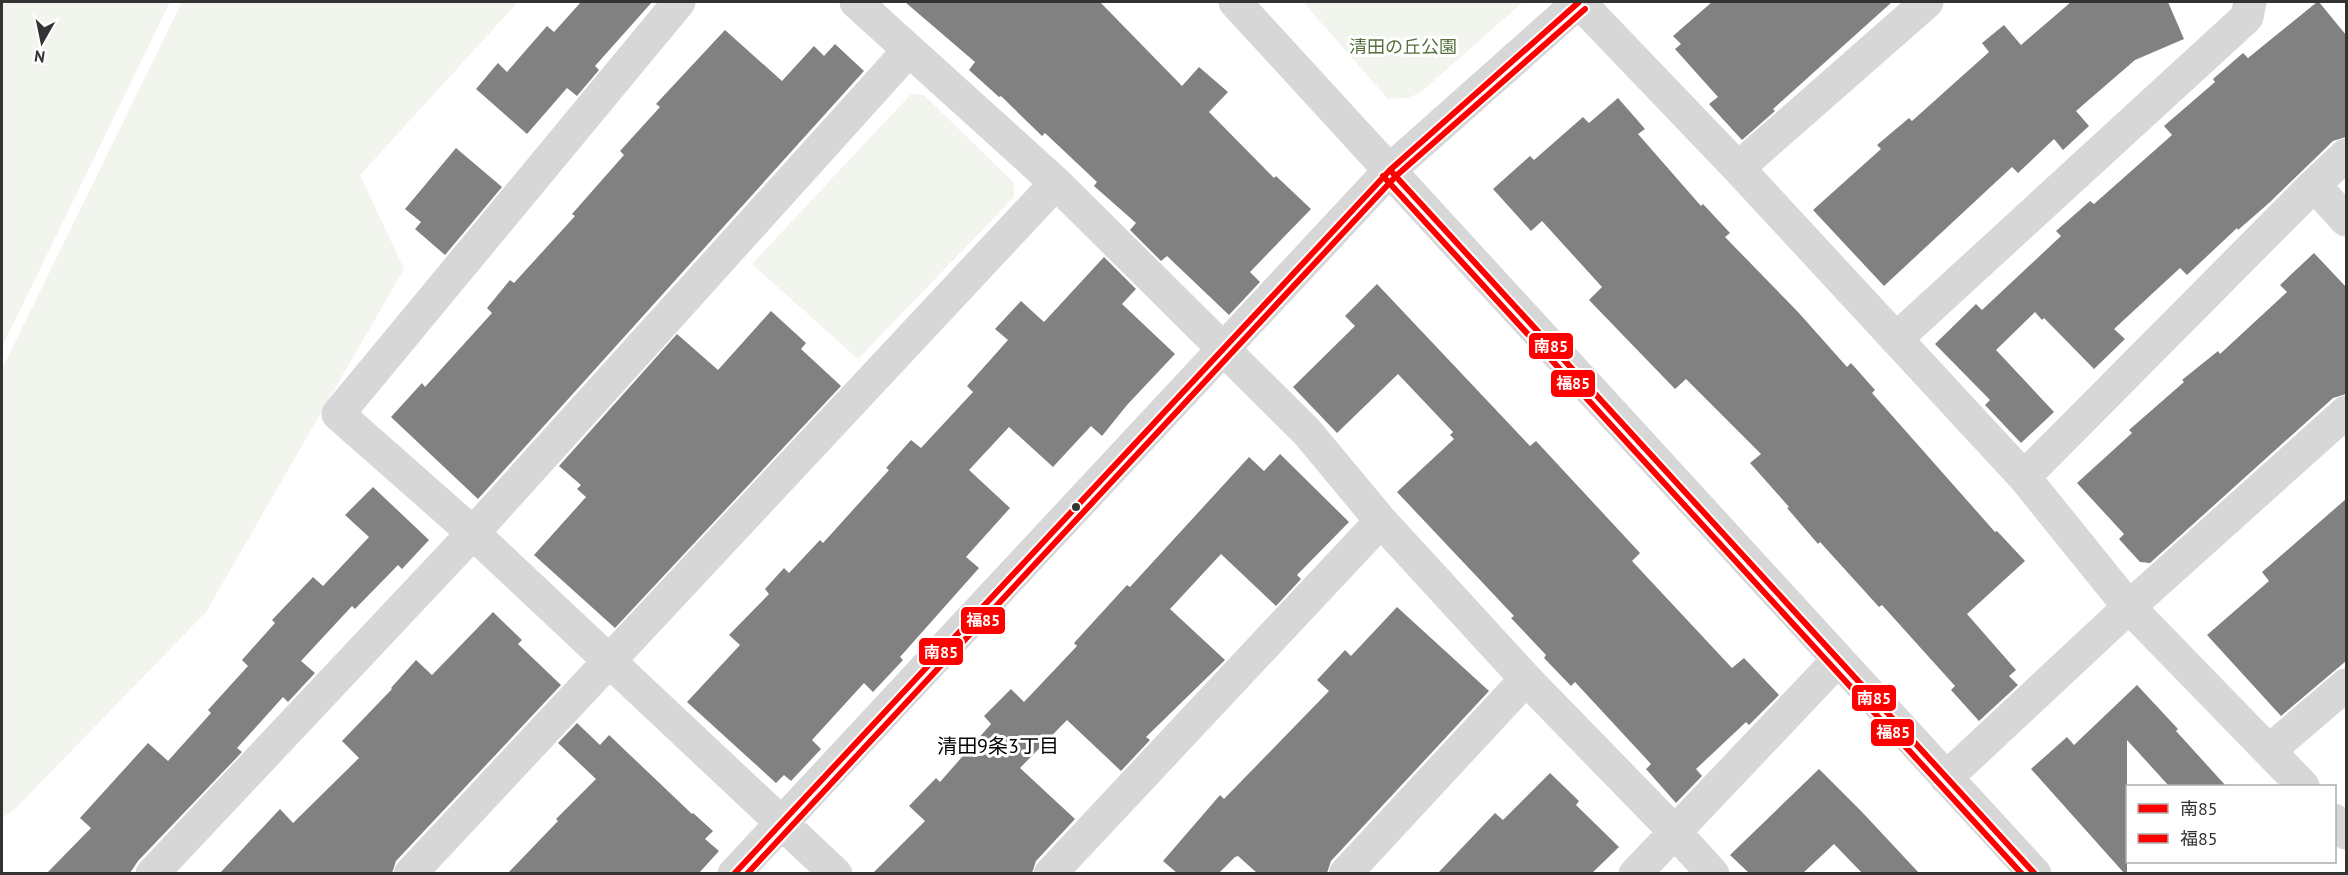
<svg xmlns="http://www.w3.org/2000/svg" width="2348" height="875" viewBox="0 0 2348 875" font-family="'PT Sans','Noto Sans JP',sans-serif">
	<rect width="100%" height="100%" fill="#fff"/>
	<path fill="#f1f5ed" d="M2 2H170L2 347Z
		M182 2H518L360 175 404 269 206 612 16 808 2 818V369Z
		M1303 2H1523L1420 93 1407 98 1388 99Z
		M911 94 924 95 1013 182 1014 197 858 359 752 264Z"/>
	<path fill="#818181" d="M581 2H652L595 66 599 70 577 96 567 88 527 134 476 89 498 63 507 72 547 26 554 32Z
		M905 2H1100L1182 86 1199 67 1228 92 1209 112 1274 178 1276 176 1311 209 1250 272 1260 282 1229 315 1167 256 1161 261 1130 230 1136 223 1094 186 1097 182 1045 133 1042 136 1001 96 999 97 969 70 975 62Z
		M1712 2H1892L1773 109 1775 111 1742 140 1709 104 1718 97 1675 49 1681 44 1673 36Z
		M2071 2H2168L2184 39 2135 60 2076 111 2089 126 2063 150 2054 139 2018 173 2012 167 1884 286 1813 210 1881 149 1877 145 1909 118 1912 121 1989 52 1982 43 2004 25 2021 45Z
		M2317 2H2319L2346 35V137L2333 141 2269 203 2238 230 2237 228 2187 275 2180 268 2114 329 2125 339 2094 369 2044 318 2042 320 2035 312 1996 350 2054 412 2021 443 1985 405 1990 400 1935 344 1976 304 1982 310 2061 236 2056 231 2090 201 2094 204 2172 135 2164 126 2215 82 2213 79 2243 53 2248 58Z
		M725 30 782 81 814 46 824 56 835 44 864 71 478 499 391 417 422 383 425 387 492 313 487 308 510 280 514 283 575 216 572 214 624 155 620 151 660 107 656 104Z
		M1618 98 1645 129 1638 134 1701 206 1703 204 1730 233 1725 237 1798 312 1847 367 1851 363 1875 390 1872 393 1995 532 1997 531 2025 561 1967 614 2016 670 2009 676 2018 685 1979 721 1951 690 1955 686 1882 605 1879 607 1820 542 1818 544 1787 508 1789 507 1750 463 1761 454 1686 379 1675 389 1589 300 1602 287 1542 221 1531 231 1493 189 1530 156 1534 160 1583 117 1589 123Z
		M456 148 502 187 445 255 415 229 421 222 405 209Z
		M2314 253 2346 287V394L2333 398 2150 563 2140 562 2119 539 2124 534 2077 483 2132 433 2129 430 2184 382 2182 380 2218 351 2220 354 2287 292 2280 285Z
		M1104 257 1136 289 1122 304 1175 354 1127 405 1102 436 1091 426 1053 467 1009 427 969 470 1010 508 966 557 979 568 900 657 903 660 873 692 864 683 812 740 821 749 791 781 784 775 776 783 687 702 740 645 729 635 769 594 765 589 784 568 789 573 820 540 823 543 889 470 886 468 911 440 921 448 973 392 967 386 1008 340 995 329 1021 301 1044 322Z
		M1377 284 1530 446 1536 441 1640 553 1632 561 1732 668 1744 658 1779 695 1749 725 1746 722 1696 769 1702 776 1676 803 1646 769 1651 764 1575 682 1571 686 1544 658 1546 655 1511 618 1514 616 1397 492 1454 439 1450 435 1453 432 1398 374 1337 433 1293 387 1355 326 1345 316Z
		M771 311 806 343 801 349 841 386 615 628 534 555 586 497 577 489 581 485 559 466 677 334 718 370Z
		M1280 454 1349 522 1297 575 1301 579 1276 606 1221 554 1170 609 1225 660 1146 737 1150 740 1121 771 1067 720 1020 768 1075 819 1036 861 1032 873H873L925 821 909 806 936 778 940 782 991 724 984 716 1011 689 1024 702 1077 646 1074 643 1127 585 1130 587 1249 457 1264 471Z
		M373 487 429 540 402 569 398 565 355 609 352 606 301 661 315 673 288 702 283 697 237 748 242 752 138 861 130 873H47L91 828 80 818 148 743 168 761 211 713 208 710 248 666 242 660 275 623 272 620 313 577 323 586 369 537 345 515Z
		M2346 499V661L2281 716 2207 635 2269 581 2262 572Z
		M1397 607 1489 691 1331 861 1327 873H1257L1238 856 1235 857 1219 873H1177L1163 861 1220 795 1224 799 1329 691 1317 680 1345 650 1351 656Z
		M493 612 522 640 518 644 561 685 396 861 392 873H220L280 809 293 823 359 758 342 741 392 689 391 688 416 660 432 675Z
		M2137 685 2178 729 2176 731 2226 786H2169L2127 740V873H2124L2031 769 2067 737 2074 745Z
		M577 723 600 745 609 735 692 814 693 813 713 831 705 839 719 851 699 873H508L558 821 556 819 596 779 558 743Z
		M1819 769 1862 812 1919 873H1862L1834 844 1803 873H1749L1730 855Z
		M1550 773 1579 801 1576 805 1619 847 1592 873H1438L1495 813 1503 820Z"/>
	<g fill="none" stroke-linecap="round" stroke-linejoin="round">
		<path stroke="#d7d7d7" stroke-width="33" d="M679 2 338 414 473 533 836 874
			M856 2 1056 183 1307 432 1381 521 1526 679 1674 831 1713 874
			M1235 2 2035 874
			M1579 2 1738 168 2024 477 2129 607 2303 786
			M1738 168 1927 2
			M2314 185 2346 220
			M1896 339 2247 17 2250 2
			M2024 477 2314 185 2346 155
			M2270 750 2346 685
			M1946 778 2129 607 2346 412
			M2334 820 2346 833
			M152 874 473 533 909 50
			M410 874 1056 183
			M734 874 1390 170 1579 2
			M1050 874 1381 521
			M1345 874 1526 679
			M1635 874 1838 660"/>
		<g stroke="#fff" stroke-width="10">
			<path id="bus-1" d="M1390 170 2035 874
				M734 874 1390 170 1579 2"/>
		</g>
		<g stroke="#fff" stroke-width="10">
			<path id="bus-2" d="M1383 176 2022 874
				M747 874 1396 176 1585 9"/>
		</g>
		<use href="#bus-1" stroke="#f00" stroke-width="6"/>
		<use href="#bus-2" stroke="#f00" stroke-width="6"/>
	</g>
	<circle fill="#333" stroke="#fff" stroke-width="2" cx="1076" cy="507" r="5"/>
	<g text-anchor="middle" stroke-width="6" stroke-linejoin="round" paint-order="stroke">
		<g font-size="18" fill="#56703f" stroke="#fff">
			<text x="1403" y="53">清田の丘公園</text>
		</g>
		<g font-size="20" fill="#000" stroke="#fff">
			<text x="998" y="753">清田9条3丁目</text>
		</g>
	</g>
	<g stroke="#fff" stroke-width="2">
		<rect x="1528" y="332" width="46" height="28" rx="6" fill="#f00"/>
		<rect x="1550" y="369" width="46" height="29" rx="6" fill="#f00"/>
		<rect x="960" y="606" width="46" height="29" rx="6" fill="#f00"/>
		<rect x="918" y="637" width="46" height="29" rx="6" fill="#f00"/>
		<rect x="1851" y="684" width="46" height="28" rx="6" fill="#f00"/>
		<rect x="1870" y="718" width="45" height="29" rx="6" fill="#f00"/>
	</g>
	<g font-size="16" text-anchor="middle" font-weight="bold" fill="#fff">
		<text x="1551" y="352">南85</text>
		<text x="1573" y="389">福85</text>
		<text x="983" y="626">福85</text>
		<text x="941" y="658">南85</text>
		<text x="1874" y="704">南85</text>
		<text x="1893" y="738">福85</text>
	</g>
	<rect width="2348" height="875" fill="none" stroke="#333333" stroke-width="6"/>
	<rect x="2126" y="785" width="210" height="78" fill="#ffffff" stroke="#adadad" stroke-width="1.5"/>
	<rect x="2138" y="804" width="30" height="9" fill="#ff0000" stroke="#adadad" stroke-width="1.5"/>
	<text x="2180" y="815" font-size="18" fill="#333333">南85</text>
	<rect x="2138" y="834" width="30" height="9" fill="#ff0000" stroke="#adadad" stroke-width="1.5"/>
	<text x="2180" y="845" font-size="18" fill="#333333">福85</text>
	<g transform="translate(42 42) rotate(189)" stroke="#ffffff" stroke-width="4.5" paint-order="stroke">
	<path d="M0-4.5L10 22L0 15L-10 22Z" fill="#333333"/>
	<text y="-9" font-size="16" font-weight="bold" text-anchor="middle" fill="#333333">N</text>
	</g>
</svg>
